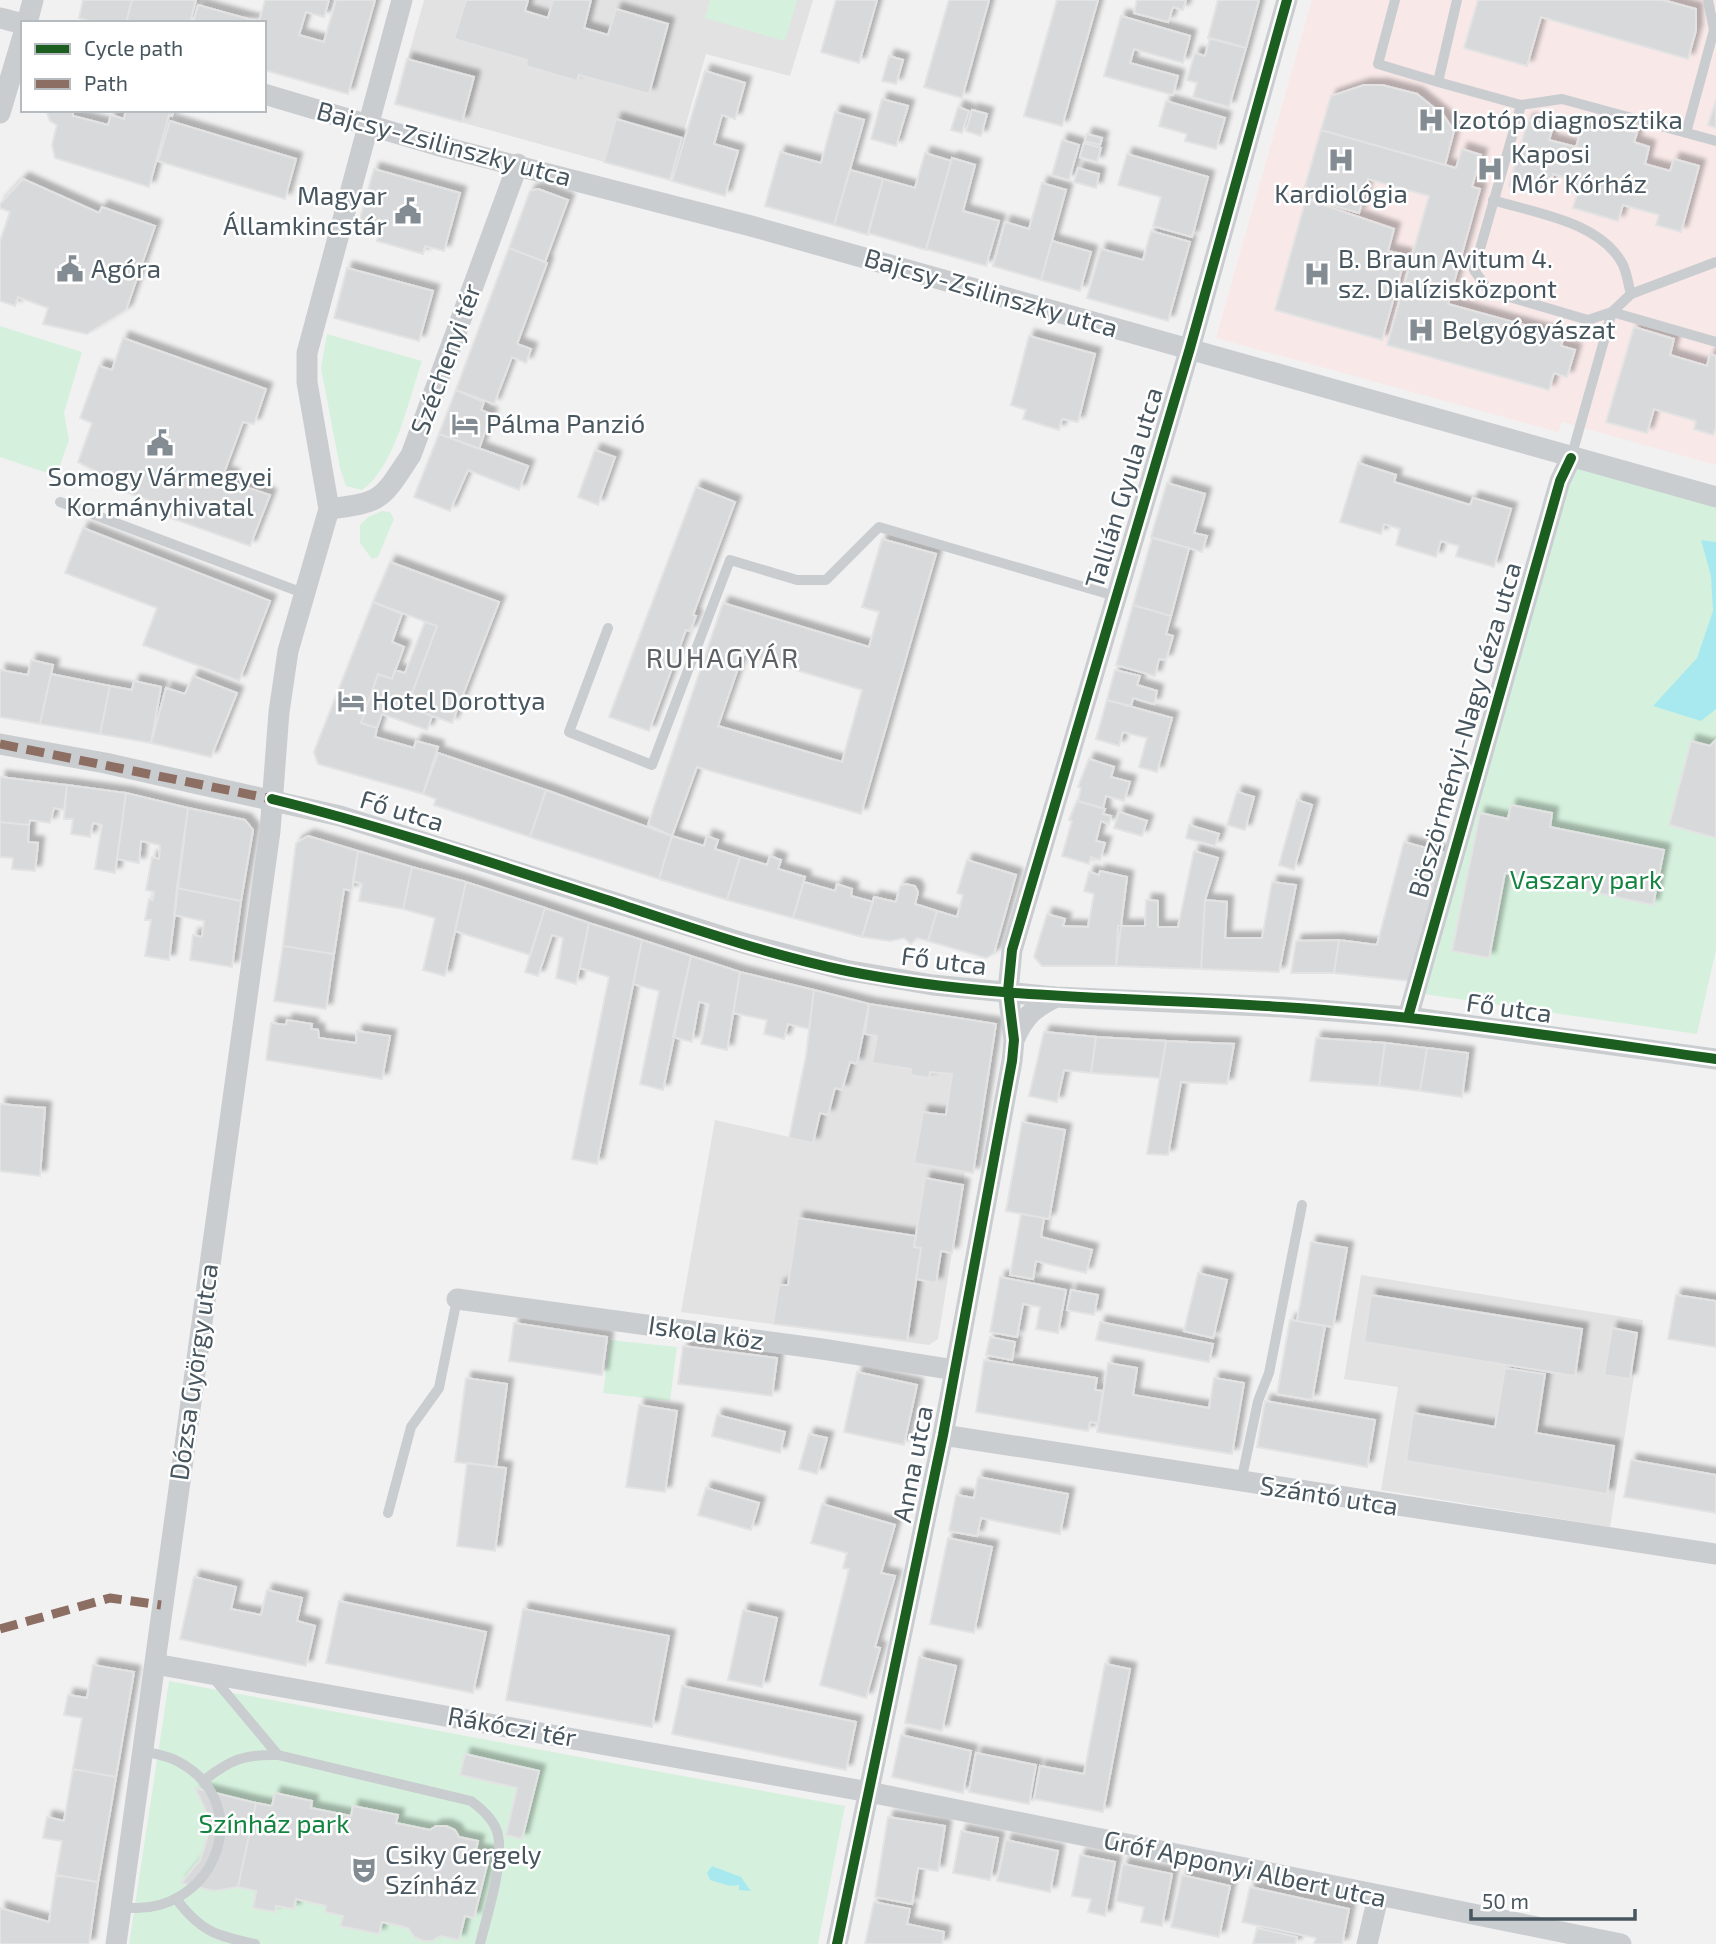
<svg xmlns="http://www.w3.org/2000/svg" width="1716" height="1944" viewBox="0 0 1716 1944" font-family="'Exo 2',sans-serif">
	<defs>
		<filter id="shadow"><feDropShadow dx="6" dy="-6" stdDeviation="2" flood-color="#0004"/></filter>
	</defs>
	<rect width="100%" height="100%" fill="#f2f1f1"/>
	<path fill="#e3e2e3" d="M424 0H813L790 76 706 54 670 180 395 104Z
		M814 990 869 1004 996 1024 973 1173 965 1172 938 1339 929 1345 681 1312 715 1120 789 1137 806 1056Z
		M1361 1275 1643 1320 1610 1527 1381 1490 1398 1387 1344 1379Z"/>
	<path fill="#f8e8e8" d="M1312 0H1716V465L1562 422 1558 432 1216 338Z"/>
	<path fill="#d5f1dd" d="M710 0H797L785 41 705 18Z
		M0 326 82 352 64 413 69 440 56 476 0 457Z
		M327 334 422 361C409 398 395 468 362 490L346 486 340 468 321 368Z
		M1571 458 1716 497V950L1697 1034 1417 993Z
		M382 511 390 512 394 519 378 557 372 559 360 543V525L368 517Z
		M610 1340 677 1347 670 1401 603 1393Z
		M169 1681 845 1806 818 1944H129Z"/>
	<path fill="#a8e9f0" d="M1701 540 1716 542V709L1701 721 1653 706 1697 658 1713 611 1711 576Z
		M712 1866 741 1877 751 1891 739 1890V1885L730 1886 710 1880 707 1873Z"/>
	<path fill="#d8d9da" stroke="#e3e3e4" stroke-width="2" fill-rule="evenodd" filter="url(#shadow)" d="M83 0H132L126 23H96L79 18Z
		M132 0H196L190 23H126Z
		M265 0H329L324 17 306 12 299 35 324 42 336 0H375L348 94 264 70V23H193L198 5 259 22Z
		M466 0H528L525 11 548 18 553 0H591L584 28 608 35 616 9 668 24 649 94 579 75 577 81 526 66 527 60 454 39Z
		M836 0H877L859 63 821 52Z
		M949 0H989L962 98 924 87Z
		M1057 0H1098L1062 126 1024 116Z
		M1137 0H1186L1183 10 1173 7 1168 22 1134 13Z
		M1218 0H1259L1246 48 1208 38Z
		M1478 0H1663L1696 9V30L1688 59 1541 17 1527 66 1464 48Z
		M1121 16 1190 36 1183 63 1134 49 1130 63 1178 76 1173 95 1104 76Z
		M1210 38 1246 48 1229 107 1193 97 1197 83 1187 80 1195 53 1205 56Z
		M889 56 903 60 896 84 882 81Z
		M407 59 474 77 462 122 395 104Z
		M705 71 745 83 735 119 722 115 714 144 738 151 725 196 672 181Z
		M1364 85H1382L1417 94 1444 116 1454 131 1445 165 1321 130 1331 96Z
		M882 99 908 106 896 146 871 139Z
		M1166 101 1225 118 1216 149 1185 141 1187 134 1159 126Z
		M1716 101V128L1708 125Z
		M958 107 969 111 962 133 951 130Z
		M46 110H73V116L108 125 111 115 124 119 126 110H174L172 116 169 115 149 187 55 158 52 145 57 125 50 121Z
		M972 110 987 114 981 136 966 131Z
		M835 112 864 120 834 225 765 206 780 152 821 163Z
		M616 119 682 138 670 180 604 162Z
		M1528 120 1553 127 1549 140 1576 147 1582 128 1595 131 1597 122 1637 133 1634 142 1649 147 1645 164 1670 171 1674 159 1699 166 1681 232 1656 225 1659 215 1623 205 1618 221 1573 208 1577 194 1568 192 1571 179 1553 174 1550 186 1540 183 1537 194 1509 186Z
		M170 121 296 159 285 199 158 161Z
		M1321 130 1456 168 1462 149 1481 155 1472 187 1480 189 1448 304 1564 336 1561 346 1575 350 1567 377 1554 373 1549 390 1387 345 1429 196 1368 179 1359 213 1302 197Z
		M1087 134 1102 138 1100 145 1085 141Z
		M1062 140 1079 145 1069 180 1052 175Z
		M1084 143 1101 148 1097 162 1080 157Z
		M925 153 951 161 926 250 868 233 883 179 915 188Z
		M1127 154 1208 177 1192 237 1153 226 1161 197 1118 185Z
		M952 158 975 165 963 211 999 221 986 266 926 249Z
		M1078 168 1099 174 1096 188 1074 182Z
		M374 169 460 193 444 251 425 246 423 254 377 241 379 235 357 229Z
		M850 170 883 179 868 235 834 225Z
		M23 179 99 213 102 207 155 226 126 310 87 334 43 324 48 308 18 297 15 306 0 301V241L10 212 0 208V204Z
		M1042 183 1066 190 1041 280 993 266 1005 222 1029 229Z
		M538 189 568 200 545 262 509 248 530 191Z
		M1306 199 1394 229 1388 251 1406 255 1382 340 1275 310Z
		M1151 231 1190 242 1168 321 1087 298 1101 249 1143 260Z
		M1052 241 1091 252 1080 291 1041 280Z
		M509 248 547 263 517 344 531 349 526 363 512 357 494 404 456 390Z
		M347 268 433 291 419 341 334 318Z
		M1634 327 1674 339 1670 355 1707 366 1710 354 1716 356V427L1713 435 1694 429 1696 421 1654 409 1647 433 1606 422Z
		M1029 336 1095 354 1078 422 1062 419 1059 430 1023 419 1026 410 1011 405Z
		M123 338 266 389 254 424 243 422 224 473 233 475 230 482 270 495 250 546 165 516 168 507 92 480 95 471 78 462 92 423 80 418 99 366 112 370Z
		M456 390 484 402 481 410 491 414 479 449 439 434Z
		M439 434 528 466 519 490 468 470 450 511 414 497Z
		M595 450 615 457 598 505 578 497Z
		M1358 463 1396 475 1394 482 1470 505 1473 498 1511 509 1494 567 1456 556 1459 546 1441 541 1436 557 1396 545 1400 529 1384 524 1381 534 1340 522Z
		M1167 483 1205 494 1194 533 1207 536 1202 552 1151 537Z
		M696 487 735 502 693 615 696 616 690 631 686 630 649 731 609 717Z
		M83 528 270 601 239 681 143 645 157 608 65 573Z
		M1152 538 1189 548 1171 616 1133 605Z
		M882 539 936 554 861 814 697 767 672 836 648 825 723 603 869 647 879 612 862 607ZM743 654 862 690 842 762 718 726Z
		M390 562 499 602 452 723 407 707 437 626 373 602Z
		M373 602 402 614 392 642 404 647 392 679 378 674 361 723 377 728 375 737 414 748 416 741 438 747 423 794 318 764 314 752Z
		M1133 605 1171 616 1166 634 1173 636 1166 660 1159 659 1155 676 1116 665Z
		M425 622 437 626 407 707 432 716 427 730 382 714 377 728 361 723 378 674 392 679 395 670 405 673Z
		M31 660 53 665 40 724 0 717V670L28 675Z
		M1115 670 1140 676 1137 685 1157 691 1154 704 1133 698 1131 706 1107 700Z
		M51 674 110 686 100 734 40 724Z
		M193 676 237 693 211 757 151 743 166 688 185 694Z
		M134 681 161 687 151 743 100 734 110 686 132 690Z
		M1107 700 1172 718 1157 772 1139 767 1147 738 1123 732 1119 746 1096 739Z
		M1716 740V838L1669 825 1691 741 1710 746Z
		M438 753 546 790 530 837 434 805 436 799 423 794Z
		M1089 759 1114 767 1111 777 1130 782 1124 801 1106 796 1103 808 1078 801 1081 788 1078 787Z
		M0 777 67 785 64 810 54 808 50 823 30 820 29 825 0 822Z
		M67 785 126 793 115 873 95 869 102 825 93 823 90 837 71 834 73 819H64Z
		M546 790 672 836 659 879 530 837Z
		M1237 792 1254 797 1245 830 1227 825Z
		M126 793 188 808 169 960 145 956 151 920H145L149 899 153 900 154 892 146 890 152 857 159 859 160 845 141 841 139 863 117 859Z
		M1297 800 1312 805 1294 870 1279 865Z
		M1077 801 1105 809 1103 814 1111 816 1109 824 1101 821 1096 841 1105 843 1100 860 1091 857 1089 864 1062 856 1072 821 1069 820Z
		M1511 805 1552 813 1550 827 1664 850 1653 905 1505 873 1489 958 1452 951 1480 813 1508 819Z
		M188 808 245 820 253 830 241 901 177 888Z
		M1119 812 1147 821 1142 836 1114 828Z
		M0 822 29 825 28 842 38 843 35 871 12 869 13 858 0 857Z
		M1189 825 1219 834 1215 846 1186 838Z
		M308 836 358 851 352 891 344 889 334 954 283 946 296 843Z
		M672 836 704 846 707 836 718 840 715 849 740 857 727 900 659 879Z
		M1404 842 1445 853 1410 981 1334 973 1339 940 1377 945Z
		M358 851 412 867 403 909 359 901 362 884 353 881Z
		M1194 851 1218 858 1205 900 1201 969 1116 966 1118 926H1145L1146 900 1158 901V927H1178Z
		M770 856 781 860 778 869 805 877 793 918 727 900 740 857 767 865Z
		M967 860 1016 875 994 953 986 958 928 941 937 911 957 917 963 895 957 893Z
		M412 867 466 882 445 976 423 970 435 918 403 909Z
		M1100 871 1127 877 1116 966H1042L1034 957 1047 914 1065 919 1063 926 1088 927 1094 894 1084 891 1089 872 1099 875Z
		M466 882 545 908 530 955 455 931Z
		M804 882 835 891 837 884 852 889 851 896 873 902 862 937 793 918Z
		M1272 882 1296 885 1279 972 1201 969 1205 900 1227 902 1225 938H1262Z
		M906 884 915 886 918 892 915 904 937 911 928 941 917 938 911 944 904 938 890 941 862 937 874 897 896 902 900 886Z
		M177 888 241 901 232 967 190 960 193 935 202 937 204 921 174 915Z
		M545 908 589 923 576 984 556 978 563 938 552 935 538 976 525 972Z
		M589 923 642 940 597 1164 572 1159 609 977 580 968Z
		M642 940 691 956 663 1090 640 1084 659 991 633 984Z
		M1339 940 1334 973H1291L1296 941Z
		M283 946 334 954 326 1009 274 1001Z
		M691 956 740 972 727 1050 701 1044 709 1004 699 1002 692 1042 673 1037Z
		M740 972 814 990 809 1029 788 1024 784 1039 764 1034 767 1020 733 1013Z
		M814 990 869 1004 857 1064 850 1062 842 1090 835 1088 828 1115 820 1113 813 1143 789 1138 806 1056Z
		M869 1004 996 1024 973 1173 914 1163 923 1112 946 1115 952 1074 930 1072 929 1078 910 1075 911 1069 872 1063 877 1036 865 1034Z
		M287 1020 312 1024 311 1029 318 1030 319 1038 356 1043 357 1031 390 1036 382 1079 266 1060 271 1023 286 1025Z
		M1044 1032 1096 1037 1091 1073 1064 1070 1057 1102 1029 1096Z
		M1096 1037 1166 1041 1160 1078 1091 1073Z
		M1316 1038 1385 1043 1379 1086 1310 1081Z
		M1166 1041 1234 1044 1227 1084 1181 1082 1168 1155 1147 1154Z
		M1385 1043 1427 1048 1420 1091 1379 1086Z
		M1427 1048 1468 1053 1462 1097 1420 1091Z
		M0 1104 45 1108 40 1176 0 1171Z
		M1022 1122 1065 1130 1049 1219 1006 1211Z
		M925 1178 963 1185 952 1253 941 1251 936 1283 916 1279 921 1248 914 1247Z
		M1021 1214 1044 1218 1041 1237 1092 1250 1086 1273 1036 1261 1033 1279 1010 1275Z
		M798 1218 916 1236 914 1247 921 1248 907 1341 773 1324 779 1285H788Z
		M1311 1242 1347 1248 1333 1327 1297 1321Z
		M1198 1273 1227 1280 1213 1338 1184 1331Z
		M1000 1277 1066 1290 1058 1333 1036 1329 1040 1307 1023 1304 1017 1337 990 1332Z
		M1071 1290 1098 1295 1094 1315 1067 1310Z
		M1371 1295 1582 1329 1575 1376 1364 1342Z
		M1676 1295 1716 1301V1347L1668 1339Z
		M1290 1320 1325 1326 1312 1400 1277 1394Z
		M1100 1322 1213 1344 1209 1362 1096 1340Z
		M514 1323 607 1337 602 1375 509 1361Z
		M1612 1328 1637 1333 1630 1379 1604 1375Z
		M990 1337 1015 1342 1012 1360 986 1355Z
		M683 1346 777 1358 772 1396 678 1384Z
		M984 1360 1097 1378 1095 1390 1103 1391 1098 1423 1090 1422 1088 1431 976 1412Z
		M1108 1363 1137 1368 1133 1395 1209 1408 1214 1378 1244 1383 1232 1454 1097 1432Z
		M1505 1368 1545 1374 1536 1433 1614 1446 1607 1494 1406 1461 1413 1413 1495 1427Z
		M857 1372 917 1385 904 1445 844 1432Z
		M466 1378 507 1384 496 1467 455 1462Z
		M1265 1401 1375 1420 1367 1467 1257 1447Z
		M639 1405 677 1411 665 1492 626 1487Z
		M717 1415 785 1432 780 1453 712 1436Z
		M809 1434 827 1438 817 1474 799 1469Z
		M1631 1460 1716 1475V1513L1624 1497Z
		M467 1463 506 1468 495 1551 457 1546Z
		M978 1477 1068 1494 1060 1534 981 1518 977 1536 949 1531 956 1495 974 1498Z
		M706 1488 759 1503 751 1530 698 1515Z
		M822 1504 895 1525 881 1573 895 1576 875 1647 880 1648 866 1698 820 1685 849 1569 843 1568 847 1553 811 1543Z
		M948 1538 992 1547 974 1633 930 1624Z
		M194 1577 236 1587 231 1609 261 1615 267 1590 302 1598 297 1621 315 1626 306 1666 180 1639Z
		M339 1601 486 1632 473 1693 326 1663Z
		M523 1609 669 1636 652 1727 506 1700Z
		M743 1610 777 1618 762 1687 728 1680Z
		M919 1657 956 1666 942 1731 905 1723Z
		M1105 1664 1130 1669 1103 1812 1034 1799 1040 1766 1084 1774Z
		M93 1665 134 1672 116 1777 73 1769 82 1718 64 1715 68 1695 87 1698Z
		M682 1686 856 1722 846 1770 672 1734Z
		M901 1735 971 1751 963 1793 892 1777Z
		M976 1753 1036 1765 1029 1804 969 1792Z
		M465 1754 539 1771 522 1839 506 1835 517 1788 460 1775Z
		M73 1769 116 1777 98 1882 56 1875 62 1841 43 1838 47 1817 64 1821Z
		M195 1788 256 1803 238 1887 214 1891 181 1883 200 1860 207 1839 206 1811Z
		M275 1793 312 1801 311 1808 351 1816 353 1806 398 1815 396 1823 430 1830 436 1826H446L455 1830 459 1837 478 1841 476 1850 490 1853 474 1918 465 1916 459 1940 440 1936 432 1941H423L414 1937 408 1928 382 1922 379 1934 340 1926 343 1916 325 1912 326 1906 296 1899 294 1909 276 1906 275 1912 253 1908 256 1891 238 1887 256 1803 272 1806Z
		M888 1817 945 1826 938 1871 918 1868 912 1904 875 1897Z
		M961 1831 998 1838 990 1880 953 1873Z
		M1006 1840 1058 1851 1050 1892 997 1881Z
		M1080 1855 1115 1862 1105 1916 1088 1912 1091 1899 1072 1896Z
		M1123 1864 1172 1874 1162 1926 1141 1922 1144 1907 1116 1901Z
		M56 1875 98 1882 89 1944H0V1908L49 1922Z
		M1182 1875 1230 1886 1219 1937 1171 1927Z
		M1250 1887 1349 1909 1342 1944H1314L1316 1938 1242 1922Z
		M874 1902 910 1909 907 1924 944 1932 942 1944H865Z
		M1257 1928 1297 1937 1295 1944H1253Z"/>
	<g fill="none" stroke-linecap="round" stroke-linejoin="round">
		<path stroke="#cacdd0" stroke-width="10" d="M1395 0 1378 64 1438 82
			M1457 0 1438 82 1521 105 1474 270 1489 291 1588 320 1612 312 1571 458
			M1521 105 1562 99 1716 141
			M1686 133 1714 30 1708 0
			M1493 200C1534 213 1599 221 1622 263 1627 272 1628 284 1631 294
			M1612 312 1631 294 1716 262
			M1612 312 1716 342
			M60 502 303 593
			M608 628 569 732 652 765 730 560 797 580H826L879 527 1115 596
			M1241 1482 1258 1401 1269 1373 1302 1205
			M388 1513 411 1427 439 1388 457 1299
			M211 1675 278 1755
			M203 1781C230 1760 243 1754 278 1755L471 1801C482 1809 495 1820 498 1835 504 1864 487 1915 480 1944
			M177 1900C201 1932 217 1936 255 1944
			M122 1907C212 1920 260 1806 179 1762 169 1756 155 1754 143 1751"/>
		<path stroke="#cacdd0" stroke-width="21" d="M0 18 23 24
			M27 23 33 0
			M264 94 436 145 751 226 1716 497
			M0 113 23 36
			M329 509C384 502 381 500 411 455L518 164
			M0 744 105 763 340 816 743 943 845 970 933 985 1056 997 1282 1007 1408 1017 1716 1059
			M1408 1017 1560 481 1571 458
			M1014 1040C1024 1017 1033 1008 1056 997
			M457 1299 822 1349 955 1370
			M943 1435 1716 1554
			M155 1664 869 1792 1621 1944
			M116 1944 270 831 279 712 288 651 329 509 307 382V353L402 0
			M837 1944 943 1435 1012 1061 1014 1040 1008 991 1012 950 1190 348 1287 0
			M1367 1944 1378 1897"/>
		<path stroke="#8d6e63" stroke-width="9" stroke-dasharray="18 9" stroke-linecap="butt" d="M0 744 272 799
			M0 1629 110 1598 161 1605"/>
		<g stroke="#fff" stroke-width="15">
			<path id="cycleway" d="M272 799C389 828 504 867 619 904 694 929 770 955 847 971 990 1000 1136 997 1282 1007 1428 1016 1572 1039 1716 1059
				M1408 1017 1560 481 1571 458
				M837 1944 943 1435 1012 1061 1014 1040 1008 991 1012 950 1190 348 1287 0"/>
		</g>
		<use href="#cycleway" stroke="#1b5e20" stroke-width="10"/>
	</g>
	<defs>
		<g id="hospital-bare" transform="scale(2.1)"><path d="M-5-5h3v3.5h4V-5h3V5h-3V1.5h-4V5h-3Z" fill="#838c92" stroke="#fff" stroke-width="2.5" paint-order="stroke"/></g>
		<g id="civic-bare" transform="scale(2.1)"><path d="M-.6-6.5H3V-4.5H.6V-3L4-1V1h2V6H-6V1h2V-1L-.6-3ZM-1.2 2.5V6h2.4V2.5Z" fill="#838c92" stroke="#fff" stroke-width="2.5" paint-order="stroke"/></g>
		<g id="hotel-bare" transform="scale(2.1)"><path d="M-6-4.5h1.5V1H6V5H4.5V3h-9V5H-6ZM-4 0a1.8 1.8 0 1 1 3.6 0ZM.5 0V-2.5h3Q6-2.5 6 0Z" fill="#838c92" stroke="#fff" stroke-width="2.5" paint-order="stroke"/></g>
		<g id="theatre-bare" transform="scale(2.1)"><path d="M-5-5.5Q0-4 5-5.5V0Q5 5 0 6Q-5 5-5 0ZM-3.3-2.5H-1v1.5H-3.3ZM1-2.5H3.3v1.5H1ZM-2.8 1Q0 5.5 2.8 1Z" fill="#838c92" stroke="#fff" stroke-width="2.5" paint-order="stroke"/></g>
	</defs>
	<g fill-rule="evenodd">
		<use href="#hospital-bare" x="1431" y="120"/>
		<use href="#hospital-bare" x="1341" y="160"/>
		<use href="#hospital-bare" x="1490" y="169"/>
		<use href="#civic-bare" x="408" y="211"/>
		<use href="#civic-bare" x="70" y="269"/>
		<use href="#hospital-bare" x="1317" y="274"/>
		<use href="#hospital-bare" x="1421" y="330"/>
		<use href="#hotel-bare" x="465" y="424"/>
		<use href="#civic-bare" x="160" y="443"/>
		<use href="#hotel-bare" x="351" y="701"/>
		<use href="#theatre-bare" x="364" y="1870"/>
	</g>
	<g text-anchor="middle" stroke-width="5" stroke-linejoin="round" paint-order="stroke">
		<g font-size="26" fill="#47565f" stroke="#fff" text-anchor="start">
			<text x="1452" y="129">Izotóp diagnosztika</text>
			<text x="1511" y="163">Kaposi<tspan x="1511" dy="30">Mór Kórház</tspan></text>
			<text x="1341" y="203" text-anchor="middle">Kardiológia</text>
			<text x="387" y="205" text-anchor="end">Magyar<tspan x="387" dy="30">Államkincstár</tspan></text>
			<text x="1338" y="268">B. Braun Avitum 4.<tspan x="1338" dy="30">sz. Dialízisközpont</tspan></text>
			<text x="91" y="278">Agóra</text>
			<text x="1442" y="339">Belgyógyászat</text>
			<text x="486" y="433">Pálma Panzió</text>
			<text x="160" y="486" text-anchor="middle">Somogy Vármegyei<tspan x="160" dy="30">Kormányhivatal</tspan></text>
			<text x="372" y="710">Hotel Dorottya</text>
			<text x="385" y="1864">Csiky Gergely<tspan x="385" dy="30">Színház</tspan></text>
		</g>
		<g font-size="26" fill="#47565f" stroke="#fff">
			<text transform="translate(444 144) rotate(15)" y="9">Bajcsy-Zsilinszky utca</text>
			<text transform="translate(991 293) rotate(16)" y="9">Bajcsy-Zsilinszky utca</text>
			<text transform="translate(446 359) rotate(-70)" y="9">Széchenyi tér</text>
			<text transform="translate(1124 488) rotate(-73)" y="9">Tallián Gyula utca</text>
			<text transform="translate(1465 730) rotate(-74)" y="9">Böszörményi-Nagy Géza utca</text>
			<text transform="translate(402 811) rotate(17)" y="9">Fő utca</text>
			<text transform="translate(944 961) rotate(7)" y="9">Fő utca</text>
			<text transform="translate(1509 1008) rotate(8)" y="9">Fő utca</text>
			<text transform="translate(706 1333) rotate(8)" y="9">Iskola köz</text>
			<text transform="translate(194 1372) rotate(-82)" y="9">Dózsa György utca</text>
			<text transform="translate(913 1464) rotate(-79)" y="9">Anna utca</text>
			<text transform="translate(1329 1496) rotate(9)" y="9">Szántó utca</text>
			<text transform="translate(512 1727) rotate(10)" y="9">Rákóczi tér</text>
			<text transform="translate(1245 1869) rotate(12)" y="9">Gróf Apponyi Albert utca</text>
		</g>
		<g font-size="26" fill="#138440" stroke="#fff">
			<text x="1586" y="889">Vaszary park</text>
			<text x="274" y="1833">Színház park</text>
		</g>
		<g font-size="28" letter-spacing="2" fill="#5c6165" stroke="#fff">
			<text x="723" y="668">RUHAGYÁR</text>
		</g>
	</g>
	<rect x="21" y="21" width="245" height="91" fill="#ffffff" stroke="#b5bbbf" stroke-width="2"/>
	<rect x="35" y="44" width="35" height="10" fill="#1b5e20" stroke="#b5bbbf" stroke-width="2"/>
	<text x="84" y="56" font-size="21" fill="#47565f">Cycle path</text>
	<rect x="35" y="79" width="35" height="10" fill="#8d6e63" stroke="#b5bbbf" stroke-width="2"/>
	<text x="84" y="91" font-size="21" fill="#47565f">Path</text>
	<path d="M1471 1909v10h164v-10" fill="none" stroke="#47565f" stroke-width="3.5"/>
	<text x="1482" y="1909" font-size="21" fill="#47565f" stroke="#ffffff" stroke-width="5" paint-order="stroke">50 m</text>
</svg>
